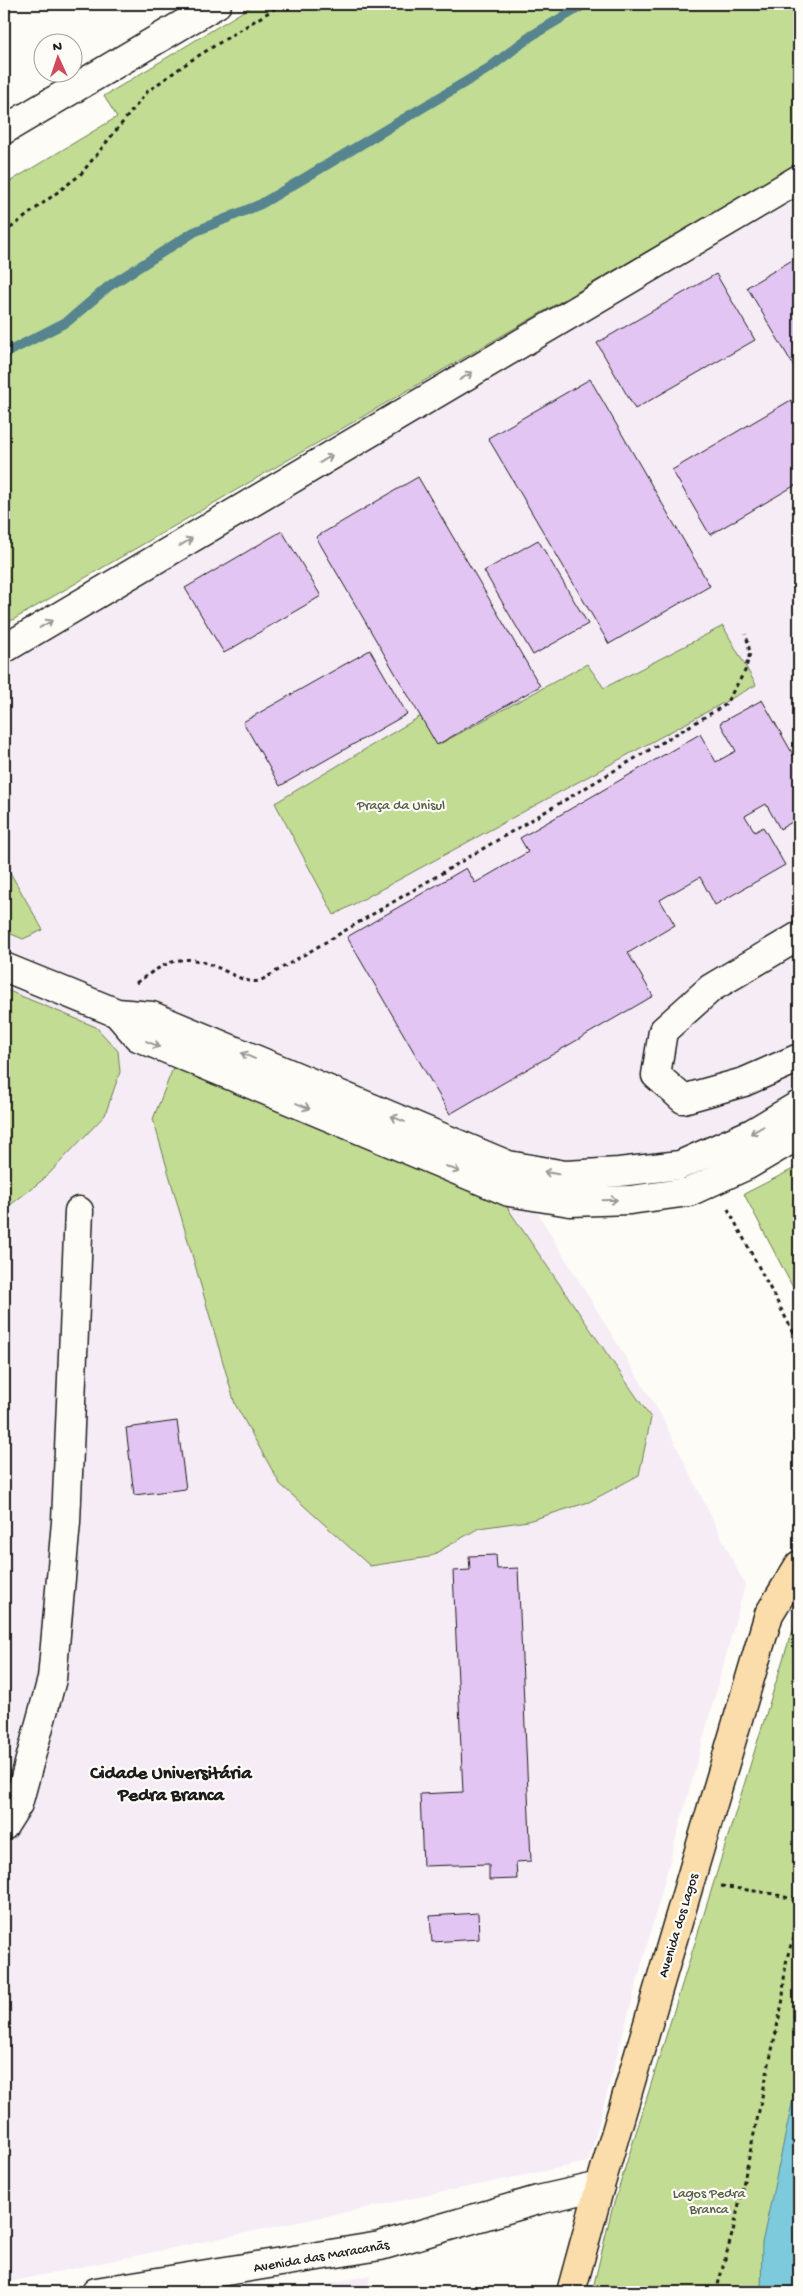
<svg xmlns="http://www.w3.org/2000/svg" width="803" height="2296" viewBox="0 0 803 2296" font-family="'Gochi Hand',sans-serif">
	<rect width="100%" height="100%" fill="#fdfcf7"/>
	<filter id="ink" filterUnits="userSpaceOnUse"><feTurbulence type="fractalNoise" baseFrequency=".02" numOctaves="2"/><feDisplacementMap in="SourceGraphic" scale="10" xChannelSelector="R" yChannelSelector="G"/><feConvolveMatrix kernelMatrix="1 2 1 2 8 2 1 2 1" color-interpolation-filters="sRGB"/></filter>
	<g filter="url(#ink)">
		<path fill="#f5ecf6" d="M799 198V1093L682 1155 565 1166 496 1145 662 1417 745 1585 588 2162 13 2281 4 2277V664Z
			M371 2275 367 2292H288Z"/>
		<path fill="#c2dc93" stroke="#6f7c58" d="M255 4H799V163L4 625V174L9 182 117 117 104 96Z
			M723 626 756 685 334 915 275 803 421 716 438 745 587 664 604 688Z
			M4 862 43 930 23 939 4 931Z
			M4 989 96 1027 118 1051 120 1072 105 1115 45 1178 4 1210Z
			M175 1063 502 1200 651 1418 639 1475 589 1502 528 1521 479 1528 429 1557 370 1566 280 1484 235 1404 153 1119Z
			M799 1166V1299L744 1194Z
			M799 1620V2292H592L611 2213 790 1637Z"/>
		<path fill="#7dcadc" stroke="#56848f" d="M799 2071V2292H761L762 2243Z"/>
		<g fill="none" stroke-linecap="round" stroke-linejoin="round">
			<path stroke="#56848f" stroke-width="10" d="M4 354 68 321 109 286 194 232 261 204 489 68 531 36 585 4"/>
		</g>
		<path fill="#e3c5f3" stroke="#1c1c1c" d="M799 256V375L747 287Z
			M716 274 755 340 635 409 597 343Z
			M590 379 710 586 609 644 488 438Z
			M791 400 799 414V483L710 535 672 470Z
			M418 477 540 686 437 745 316 537Z
			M282 531 321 596 224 653 185 588Z
			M538 540 588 624 533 655 484 571Z
			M370 650 407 714 280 786 243 722Z
			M762 700 799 765V818L780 829 766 804 745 816 755 832 763 827 785 865 715 905 700 877 660 900 675 925 628 953 653 996 450 1114 347 937 466 868 475 883 528 852 520 838 700 734 716 762 736 751 720 723Z
			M177 1421 186 1489 134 1495 126 1428Z
			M496 1555 497 1569 518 1568 531 1861 516 1862 517 1879 489 1880V1864L423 1866 420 1794 463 1792 453 1571 470 1570 469 1556Z
			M478 1913 479 1939 432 1942 430 1916Z"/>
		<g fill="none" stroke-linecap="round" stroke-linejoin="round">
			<g stroke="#1c1c1c" stroke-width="31">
				<path id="minor" d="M4 130 217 4
					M4 649 799 179
					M799 936 711 988 663 1031 656 1075 683 1099 744 1082 799 1058
					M4 967 117 1013 152 1016 508 1165 565 1175 619 1172 680 1165 752 1133 799 1105
					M117 1013 138 1037 509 1192 570 1202 630 1200 689 1192 748 1165 799 1135
					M4 1826 18 1804 52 1679 66 1522 79 1211
					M96 2292 380 2246 538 2200 600 2186"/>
			</g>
			<g stroke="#1c1c1c" stroke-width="31">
				<path id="major" d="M571 2292 600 2186 769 1614 799 1565"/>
			</g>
			<path stroke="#1c1c1c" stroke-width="3" stroke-dasharray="4 4" stroke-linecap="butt" d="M4 233 80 175 148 91 190 61 282 4
				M136 983C175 955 188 952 231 974 242 979 249 983 260 981L725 705 745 671 750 653 746 634
				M728 1209 799 1343
				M721 1886 774 1894 799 1901
				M716 2292 734 2227 783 1999C784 1975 785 1950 799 1930"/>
			<use href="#minor" stroke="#fdfcf7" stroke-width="28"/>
			<use href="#major" stroke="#fbddab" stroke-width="28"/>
		</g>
		<defs><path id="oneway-shaft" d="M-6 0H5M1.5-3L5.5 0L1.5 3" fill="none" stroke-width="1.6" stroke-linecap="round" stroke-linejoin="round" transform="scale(1.25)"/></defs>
		<g stroke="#989794">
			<use href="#oneway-shaft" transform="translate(466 376) rotate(-31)"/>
			<use href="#oneway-shaft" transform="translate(326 459) rotate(-31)"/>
			<use href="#oneway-shaft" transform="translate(186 542) rotate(-31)"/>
			<use href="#oneway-shaft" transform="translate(46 624) rotate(-31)"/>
			<use href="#oneway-shaft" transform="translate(153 1044) rotate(23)"/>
			<use href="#oneway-shaft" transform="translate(248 1056) rotate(-157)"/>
			<use href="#oneway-shaft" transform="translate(303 1106) rotate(23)"/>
			<use href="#oneway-shaft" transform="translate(398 1119) rotate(-157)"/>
			<use href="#oneway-shaft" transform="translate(757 1130) rotate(150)"/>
			<use href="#oneway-shaft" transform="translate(453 1169) rotate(23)"/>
			<use href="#oneway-shaft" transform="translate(551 1173) rotate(-170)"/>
			<use href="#oneway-shaft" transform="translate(610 1200) rotate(-2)"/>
		</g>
	</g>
	<g text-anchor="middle" stroke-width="4.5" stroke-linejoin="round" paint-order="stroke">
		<g font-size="14" fill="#565f46" stroke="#fdfcf7">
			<text x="401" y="809">Praça da Unisul</text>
			<text x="709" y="2197">Lagos Pedra<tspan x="709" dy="16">Branca</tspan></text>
		</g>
		<g font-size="14" fill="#1c1c1c" stroke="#fdfcf7">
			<text transform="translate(677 1925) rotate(-73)" y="5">Avenida dos Lagos</text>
			<text transform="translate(321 2255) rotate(-10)" y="5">Avenida das Maracanãs</text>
		</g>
		<g font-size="19" font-weight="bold" fill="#1c1c1c" stroke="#fdfcf7">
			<text x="171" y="1778">Cidade Universitária<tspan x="171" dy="22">Pedra Branca</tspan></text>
		</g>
	</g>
	<rect width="803" height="2296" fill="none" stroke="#fdfcf7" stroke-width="20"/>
	<rect x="10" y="10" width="783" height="2276" fill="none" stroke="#1c1c1c" stroke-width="2" filter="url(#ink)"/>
	<g transform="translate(58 58) rotate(357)"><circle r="24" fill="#fdfcf7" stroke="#a3a29f"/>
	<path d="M0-4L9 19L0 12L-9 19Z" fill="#d1495b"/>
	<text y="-8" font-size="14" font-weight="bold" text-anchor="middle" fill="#1c1c1c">N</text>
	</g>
</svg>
